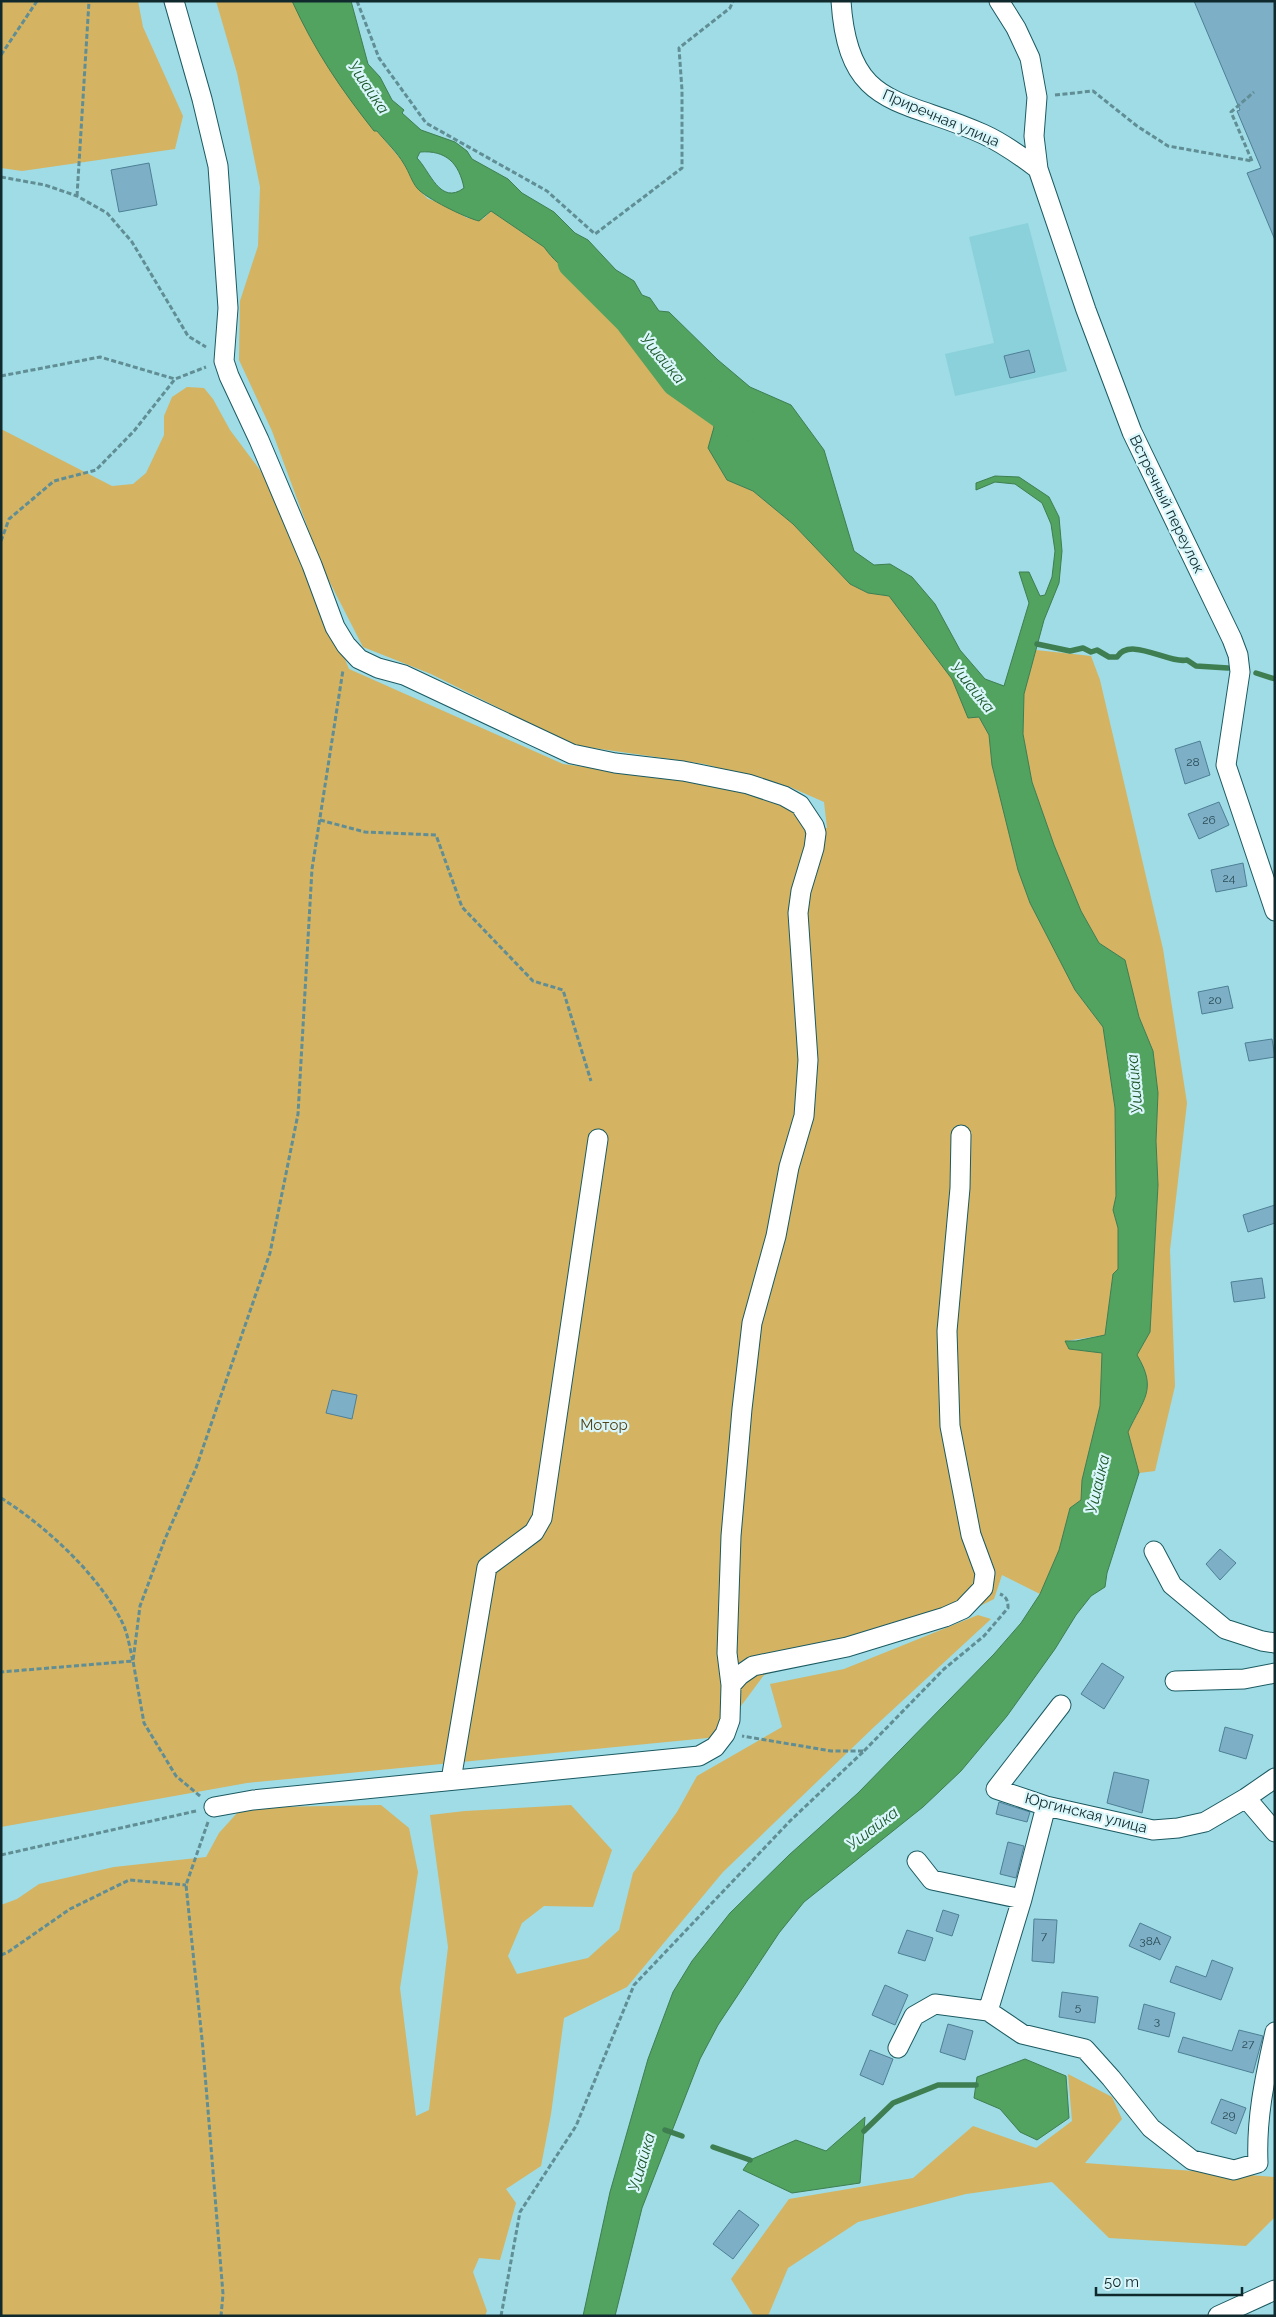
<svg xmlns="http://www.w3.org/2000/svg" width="1276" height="2317" viewBox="0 0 1276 2317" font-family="Raleway,sans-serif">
	<rect width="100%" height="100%" fill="#9fdce5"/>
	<path fill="#8ad1db" d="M1028 223 1067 371 955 396 945 354 994 343 969 237Z"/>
	<path fill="#d4b362" d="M1 1H138L143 27 183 116 175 149 22 171 1 168Z
		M216 1H296L377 131 404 163 417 188 428 199 444 204 467 218 483 219 491 211 544 247C552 258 563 270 576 274 583 288 600 294 615 296L616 307 627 312 697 381 714 427 708 448 727 480 753 491 793 524 850 584 868 593 889 596 952 679 968 717H979L989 735 992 765 1018 870 1030 903 1075 990 1103 1027 1115 1108 1116 1196 1113 1210 1118 1228V1270L1113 1274 1105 1335 1066 1341 1069 1349 1102 1353 1100 1406 1082 1480 1081 1500 1070 1508 1059 1550 1040 1594 1002 1575 994 1599 952 1620 764 1675 718 1737 247 1783 1 1827V429L112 486 133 484 146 473 164 435V416L172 397 187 387 204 388 213 399 230 430 263 474 300 550 349 669 563 764 746 789 800 812 809 827 827 828 824 802 790 787 704 764 573 745 431 674 363 647 323 569 272 431 239 360 240 301 258 246 260 187 237 73Z
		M1036 650 1091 656 1100 680 1163 949 1187 1103 1170 1250 1175 1386 1155 1471 1139 1473 1128 1432C1143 1400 1158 1389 1137 1355L1150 1332 1158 1185 1156 1141 1158 1093 1153 1051 1139 1017 1125 960 1099 943 1081 911 1054 845 1032 782 1023 734 1024 694Z
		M978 1615 991 1619 874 1727 723 1872 627 1987 564 2018 551 2114 541 2166 506 2189 516 2203 500 2260 479 2258 473 2272 487 2311 485 2316H1V1905L17 1899 39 1884 114 1867 206 1857 219 1833 238 1812 276 1807 381 1805 409 1828 418 1872 400 1988 416 2116 429 2110 448 1947 430 1815 465 1811 571 1805 612 1850 593 1907 544 1906 522 1923 508 1956 517 1974 588 1958 619 1930 633 1873 677 1812 697 1776 782 1727 770 1684 844 1669Z
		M1068 2074 1112 2097 1122 2119 1085 2163 1275 2177V2217L1246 2246 1109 2238 1052 2182 966 2194 858 2222 788 2268 768 2316H754L731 2279 789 2199 913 2178 973 2126 1036 2148 1072 2121Z"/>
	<path fill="#52a360" stroke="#3e7e51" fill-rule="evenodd" d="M292 1H351L368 64 380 77 392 100 404 110 402 113 421 130 455 142 467 151 472 159 508 179 522 193 554 212 575 233 588 240 616 270 634 281 642 295 650 298 659 311 669 312 718 360 750 387 791 405 824 450 854 551 874 565 890 564 912 577 935 604 960 650 985 679 1004 686 1029 603 1019 572H1029L1040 596 1045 595 1052 577 1055 551 1051 524 1042 503 1015 484 995 482 976 490V483L995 476 1019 477 1049 497 1059 517 1062 551 1059 583 1044 620 1024 694 1023 734 1032 782 1054 845 1081 911 1099 943 1125 960 1139 1017 1153 1051 1158 1093 1156 1141 1158 1185 1150 1332 1137 1355C1158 1390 1143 1399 1128 1432L1139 1473 1107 1573 1105 1587 1091 1596 1076 1615 1055 1649 1007 1716 961 1771 923 1807 804 1902 779 1933 718 2025 700 2059 642 2208 615 2316H583L610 2192 648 2059 673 1992 692 1961 730 1913 789 1855 858 1793 994 1654 1021 1623 1040 1594 1059 1550 1070 1508 1081 1500 1082 1480 1100 1406 1102 1353 1069 1349 1065 1341H1076L1105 1335 1113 1274 1118 1269V1228L1113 1210 1116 1196 1115 1108 1103 1027 1075 990 1030 903 1018 870 992 765 989 735 979 717 968 718 952 679 889 596 868 593 850 584 793 524 753 491 727 480 708 448 714 427 697 381 663 353 646 335 644 328 627 312 616 307 614 296C600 293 583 288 576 274 563 270 552 258 544 247L491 211 479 221C466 218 425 198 417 188 412 182 409 172 404 164 397 152 386 142 377 131H374C340 88 315 51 292 1ZM420 152C446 150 459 163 464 188 440 206 430 171 417 158Z
		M1025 2059 1066 2076 1069 2118 1037 2140 1020 2132 1000 2109 974 2098 977 2077Z
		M865 2117 860 2183 792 2193 743 2170 750 2160 796 2140 826 2151Z"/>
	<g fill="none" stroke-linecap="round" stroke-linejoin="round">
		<path stroke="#3e7e51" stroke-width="5.5" d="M1037 644 1070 651 1083 648 1091 652 1097 650 1109 657H1117C1130 636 1168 664 1187 660L1196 666 1228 668
			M1256 673 1275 679
			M665 2130 682 2136
			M864 2131 893 2103 938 2085H976
			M713 2147 750 2160"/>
		<path stroke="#52a360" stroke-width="35" d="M575 262 631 318 678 380 742 425"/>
	</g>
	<path fill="#7db0c7" stroke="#4e7f95" d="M1194 1H1275V240L1247 173 1261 168 1237 111 1240 110Z
		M149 163 157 205 119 212 111 170Z
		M1029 350 1035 372 1010 378 1004 356Z
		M1200 741 1210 775 1185 784 1175 749Z
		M1219 802 1229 825 1199 839 1188 814Z
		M1243 863 1247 886 1216 892 1211 870Z
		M1228 986 1233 1008 1202 1014 1198 992Z
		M1272 1039 1275 1057 1249 1061 1245 1043Z
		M1275 1205V1223L1248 1232 1243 1215Z
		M1262 1278 1265 1298 1234 1302 1231 1282Z
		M332 1390 357 1395 352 1419 326 1413Z
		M1220 1549 1236 1563 1220 1580 1206 1564Z
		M1102 1663 1124 1677 1104 1709 1081 1694Z
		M1225 1727 1253 1735 1246 1759 1219 1751Z
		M1114 1772 1149 1780 1142 1813 1107 1803Z
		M999 1802 1030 1812 1027 1822 996 1814Z
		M1008 1842 1024 1846 1016 1878 1000 1874Z
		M943 1910 959 1915 952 1936 936 1931Z
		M1034 1919 1057 1920 1054 1963 1032 1961Z
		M1140 1923 1171 1937 1160 1960 1129 1946Z
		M907 1930 933 1938 925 1961 898 1953Z
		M1212 1960 1233 1968 1221 2000 1170 1982 1176 1966 1206 1977Z
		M885 1985 908 1995 895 2025 872 2015Z
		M1062 1992 1098 1997 1095 2023 1059 2017Z
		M1144 2004 1175 2013 1169 2037 1138 2029Z
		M948 2024 973 2031 965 2060 940 2052Z
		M1239 2030 1263 2036 1253 2073 1178 2052 1183 2037 1232 2051Z
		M870 2050 893 2059 883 2085 860 2075Z
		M1221 2099 1246 2108 1236 2134 1211 2123Z
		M739 2210 759 2225 733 2259 713 2244Z"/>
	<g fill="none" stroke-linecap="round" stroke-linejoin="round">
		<g stroke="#1b5a62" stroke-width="21">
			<path id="minor" d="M174 1 202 99 218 166 228 308 224 361 229 376 259 440 312 565 335 627 346 645 359 659 378 668 404 675 572 754 615 763 683 771 748 784 784 796 800 805 814 826 816 833 814 848 801 891 798 913 808 1060 804 1116 789 1167 776 1236 752 1323 742 1409 731 1536 727 1653 731 1685 730 1720 725 1734 715 1747 699 1756 253 1800 214 1807
				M841 1C848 111 902 97 983 134 1003 143 1021 156 1038 169
				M999 1 1016 28 1030 58 1037 97 1034 136 1038 169 1086 310 1132 432 1232 639 1238 655 1240 672 1226 765 1275 911
				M1154 1551 1172 1585 1225 1629 1262 1641 1275 1643
				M1175 1681 1244 1679 1275 1673
				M731 1685 740 1675 753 1666 847 1647 945 1617 963 1609 983 1588 985 1573 971 1535 950 1426 947 1331 960 1188 961 1135
				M1061 1705 996 1789 1046 1806 1153 1830 1178 1828 1205 1822 1246 1798 1275 1832
				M451 1780 487 1567 534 1532 542 1518 598 1139
				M1246 1798 1275 1778
				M917 1861 932 1880 1022 1899
				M988 2011 1022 2034 1085 2049 1111 2078 1151 2128 1192 2160 1234 2170 1258 2163C1256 2117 1265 2078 1275 2032
				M898 2048 914 2016 935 2004 988 2011 1022 1899 1046 1806
				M1218 2316 1275 2290"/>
		</g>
		<path stroke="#608e94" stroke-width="3" stroke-dasharray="5 2.5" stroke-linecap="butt" d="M357 1 379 58 426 123 547 191 595 234 682 168V90L679 48 730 8 733 1
			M1 55 37 1
			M1055 95 1093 91 1137 126 1168 146 1252 161
			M1252 161 1231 112 1254 92
			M1 177 45 185 77 196 107 213 132 242 188 336 206 347
			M77 196 89 1
			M1 376 100 357 175 379
			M1 541 9 519 54 481 96 470 134 431 175 379 206 367
			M320 820 365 832 436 835 462 907 533 981 563 990 591 1081
			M1 1498C46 1526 100 1576 123 1624 128 1635 130 1649 133 1661L1 1672
			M864 1751 944 1669 984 1636 1008 1608C1008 1601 1007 1597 1000 1594
			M200 1796 176 1776 144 1723 133 1661 140 1606 165 1539 196 1468 270 1253 298 1114 312 869 343 670
			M208 1822 186 1885 203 2049 223 2294 221 2316
			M1 1855 196 1811
			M1 1955 8 1952 70 1909 129 1880 186 1885
			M501 2316 520 2212 576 2126 634 1985 791 1820 864 1751H831L742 1736"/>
		<use href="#minor" stroke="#fff" stroke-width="19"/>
	</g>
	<g text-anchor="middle" stroke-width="4.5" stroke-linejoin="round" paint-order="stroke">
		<g font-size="12" fill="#2b4b54">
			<text x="1193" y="766">28</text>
			<text x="1209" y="824">26</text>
			<text x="1229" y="882">24</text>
			<text x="1215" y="1004">20</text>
			<text x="1044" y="1940">7</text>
			<text x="1150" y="1945">38А</text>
			<text x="1078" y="2011">5</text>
			<text x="1157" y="2025">3</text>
			<text x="1248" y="2048">27</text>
			<text x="1229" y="2119">29</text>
		</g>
		<g font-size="15" fill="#10292d" stroke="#d9f7fb">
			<text transform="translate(941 118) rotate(23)" y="5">Приречная улица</text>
			<text transform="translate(1167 504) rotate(64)" y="5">Встречный переулок</text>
			<text transform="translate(1086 1813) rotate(14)" y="5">Юргинская улица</text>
		</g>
		<g font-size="15" fill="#534319" stroke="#d9f7fb">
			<text x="604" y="1430">Мотор</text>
		</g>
		<g font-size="16" font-style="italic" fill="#1e572a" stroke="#d9f7fb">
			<text transform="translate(369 87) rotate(56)" y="6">Ушайка</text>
			<text transform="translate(663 358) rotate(50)" y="6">Ушайка</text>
			<text transform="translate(973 687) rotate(51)" y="6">Ушайка</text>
			<text transform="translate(1134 1084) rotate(-95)" y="6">Ушайка</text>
			<text transform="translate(1097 1484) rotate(-77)" y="6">Ушайка</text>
			<text transform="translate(872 1828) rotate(-37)" y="6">Ушайка</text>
			<text transform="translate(641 2162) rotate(-74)" y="6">Ушайка</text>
		</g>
	</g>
	<rect width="1276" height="2317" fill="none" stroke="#10292d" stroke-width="5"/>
	<path d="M1096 2287v8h146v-8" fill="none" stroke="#10292d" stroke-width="2.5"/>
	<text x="1104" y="2287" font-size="15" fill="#10292d" stroke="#d9f7fb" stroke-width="4" paint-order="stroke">50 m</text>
</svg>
